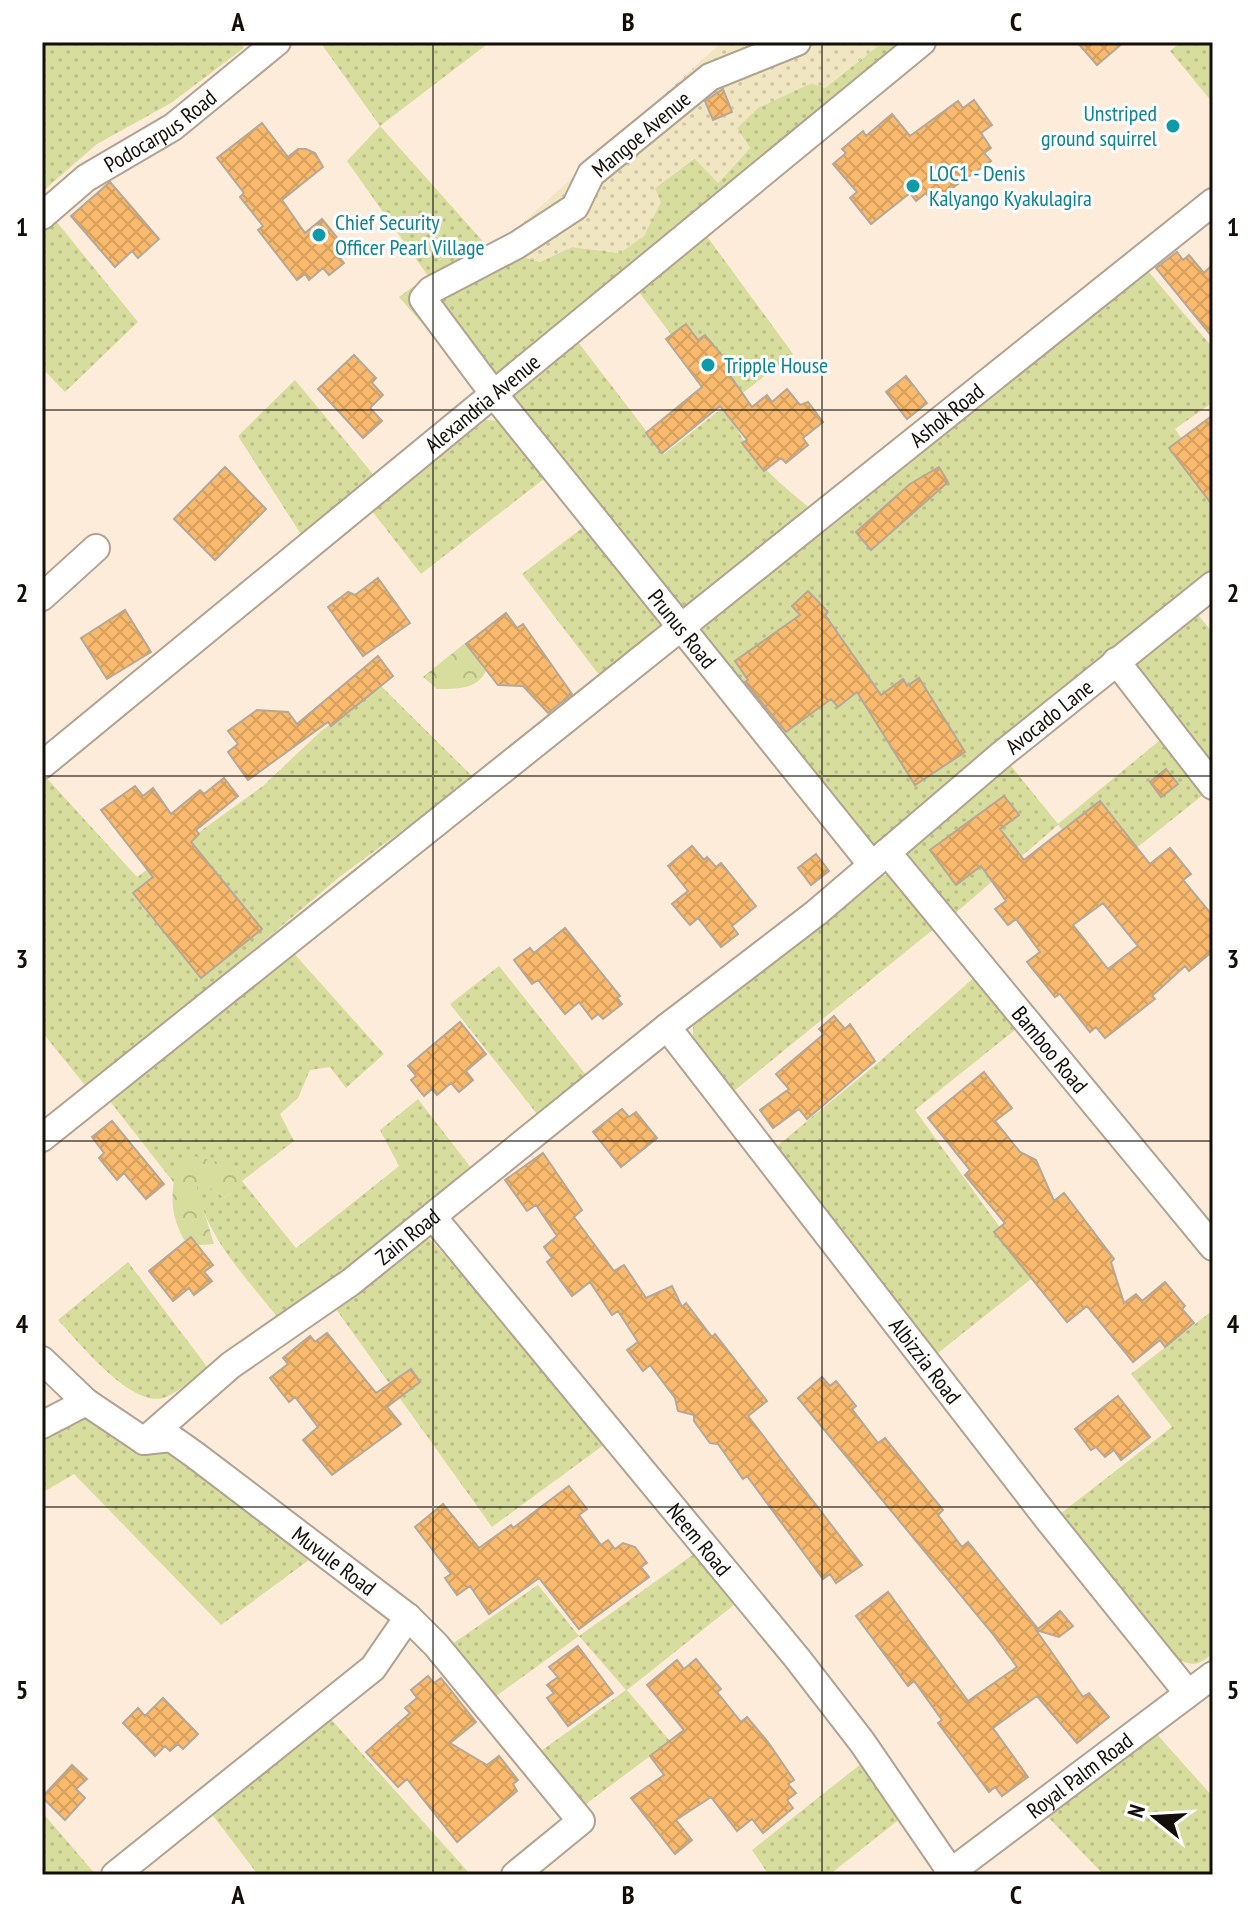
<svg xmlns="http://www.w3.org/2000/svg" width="1255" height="1917" viewBox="0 0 1255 1917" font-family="'PT Sans Narrow',sans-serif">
	<defs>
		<pattern id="grass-dots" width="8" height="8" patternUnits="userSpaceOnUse" patternTransform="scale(2)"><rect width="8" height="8" fill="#d6dd9d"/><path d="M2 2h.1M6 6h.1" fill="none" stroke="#b7bc86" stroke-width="1.8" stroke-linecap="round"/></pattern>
		<pattern id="forest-crowns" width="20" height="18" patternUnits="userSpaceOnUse" patternTransform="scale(2)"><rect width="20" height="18" fill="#d6dd9d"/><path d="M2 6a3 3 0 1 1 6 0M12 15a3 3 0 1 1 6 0" fill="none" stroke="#b7bc86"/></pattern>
		<pattern id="sand-dots" width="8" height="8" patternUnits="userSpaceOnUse" patternTransform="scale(2)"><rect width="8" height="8" fill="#f0e6c1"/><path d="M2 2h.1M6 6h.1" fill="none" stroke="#cdc4a4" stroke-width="1.8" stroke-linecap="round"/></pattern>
		<pattern id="building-cross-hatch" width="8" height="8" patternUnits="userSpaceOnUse" patternTransform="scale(2)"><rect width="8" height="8" fill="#faba6d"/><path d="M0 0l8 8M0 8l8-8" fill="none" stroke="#d59f5d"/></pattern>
	</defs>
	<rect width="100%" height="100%" fill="#fdecda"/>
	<path fill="url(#grass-dots)" d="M42 42H240L244 48 171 103 97 144 42 192Z
		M320 42H490L380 126 487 246 540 262 572 247 620 253 655 188 695 158 719 182 750 148 737 128 762 104 812 83 825 88 883 42H911L482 392 399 297 428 276 347 161 380 126Z
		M1181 42H1213V103L1170 51Z
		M47 210 138 322 65 392 42 368V215Z
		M706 235 793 354 726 406C749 458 767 473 811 509L683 614 511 404 513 395 578 342 664 454 725 406 639 292Z
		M1148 271 1213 348V402L1175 429 1213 483V573L1113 646 864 855 677 630 833 525Z
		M295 380 377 479 304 539 238 436Z
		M486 420 499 421 549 475 421 574 372 511Z
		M590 522 672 619 603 680 522 574Z
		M1194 610 1213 633V772L1136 675 1135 663Z
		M381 686 474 778 342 875 88 1089 42 1032V773L137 877 263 786 321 731Z
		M1165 736 1208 791 1100 877 1058 825 952 916 906 861 907 844 1007 761 1058 824Z
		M881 875H893L935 928 729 1095 693 1041V1024L869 878Z
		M289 948 384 1054 346 1088 330 1067 310 1070 298 1098 280 1114 294 1141 242 1181 296 1248 399 1166 380 1130 418 1099 472 1169 279 1319C246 1277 206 1238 196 1185L211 1188 225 1198 241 1181 235 1166 174 1183 105 1095Z
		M499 966 586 1075 537 1114 450 1004Z
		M978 974 1020 1026 915 1110 1035 1276 938 1353 898 1307 777 1146 880 1061Z
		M429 1238 559 1381 605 1444 492 1527 333 1305Z
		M128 1262 208 1368C195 1377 180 1391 166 1397 133 1411 78 1341 58 1320Z
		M1213 1310V1652C1201 1665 1193 1667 1177 1659L1060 1514 1172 1427 1131 1374Z
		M109 1411 144 1422 313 1557 221 1625 74 1474 42 1493V1420Z
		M694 1554 739 1601 627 1690 670 1741 582 1807 538 1753 626 1690 579 1636 492 1699 452 1644 538 1585 579 1636Z
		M330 1718 471 1875H258L208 1809Z
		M1154 1731 1213 1797V1875H1104L1045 1814Z
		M866 1760 901 1818 829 1875H769L752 1850Z
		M42 1812 96 1875H42Z"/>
	<path fill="url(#forest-crowns)" d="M465 643 486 671C477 690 455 689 437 689L423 677Z
		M193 1156 235 1166 242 1181 225 1198 211 1188 196 1186 214 1244 188 1246C170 1218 169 1196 178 1164Z"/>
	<path fill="url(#sand-dots)" d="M722 42H883L824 88 812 83 758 108 737 128 750 148 718 183 694 158 655 188 661 202 644 236 620 253 572 247 540 262 487 246 423 264 504 240Z"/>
	<path fill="url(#building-cross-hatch)" stroke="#b7a796" stroke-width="2" fill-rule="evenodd" d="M1077 42H1124L1097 65Z
		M723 89 732 112 713 120 705 101Z
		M974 100 992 125 981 133 991 148 984 153 991 161 932 202 926 193 916 201 910 193 871 224 850 198 857 192 833 164 846 153 842 149 863 131 866 136 892 114 910 136 958 101 963 108Z
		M262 123 288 157 298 149H306L315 153 323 167 282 200 305 233 322 219 347 250 339 257 344 263 329 275 323 268 309 280 305 274 297 280 258 230 263 226 240 197 244 193 217 158Z
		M110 182 159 239 138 258 132 251 115 267 71 216Z
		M1177 252 1183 260 1189 255 1204 273 1213 264V338L1156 268Z
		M686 324 698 340 705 335 722 355 733 370 729 374 752 407 767 395 772 402 787 389 800 405 808 402 823 422 803 438 808 445 786 463 781 458 764 471 742 443 747 440 720 406 662 453 646 433 702 387 666 339Z
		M354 355 376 378 372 383 383 395 370 408 382 421 363 438 318 389Z
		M906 376 927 403 907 419 886 392Z
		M1213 415V506L1169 448Z
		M225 467 266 509 215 560 174 519Z
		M939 467 948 482 871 550 856 532 910 484Z
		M378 578 410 623 363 656 328 607 348 592 355 595Z
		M808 591 828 612 825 615 881 695 903 679 907 686 919 678 965 752 915 785 857 692 838 707 831 699 786 732 745 682 748 680 735 661 800 615 792 606Z
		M125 610 151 652 107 679 81 638Z
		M506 613 517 628 523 624 572 694 548 713 523 686 498 685 466 644Z
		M378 656 393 676 331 726 328 722 248 780 228 752 238 744 228 731 257 710 288 712 297 724Z
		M1166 769 1178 784 1161 797 1150 782Z
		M224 778 238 796 196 830 199 834 191 842 262 929 201 978 133 893 153 877 101 810 135 786 143 796 153 788 171 814 200 790 204 794Z
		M1004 796 1019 815 1000 829 1024 860 1100 801 1150 864 1170 848 1191 874 1183 880 1213 916V951L1189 971 1185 966 1152 996 1155 999 1105 1038 1096 1027 1090 1032 1060 994 1055 997 1027 962 1040 952 1016 919 1008 925 995 909 1006 901 981 866 956 885 930 850ZM1103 903 1138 946 1108 969 1073 925Z
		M692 846 704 860 707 857 716 867 721 863 756 906 732 926 738 934 721 947 698 918 690 925 672 904 688 891 668 866Z
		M816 854 829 871 811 885 798 868Z
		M565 928 620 996 617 998 622 1004 603 1019 598 1014 592 1019 579 1002 565 1014 538 980 532 984 514 960 530 948 534 953Z
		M834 1016 845 1029 850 1024 875 1061 807 1119 799 1109 773 1128 760 1110 789 1089 776 1074 824 1034 819 1029Z
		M460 1022 486 1054 466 1071 473 1080 459 1092 451 1083 437 1095 432 1089 424 1096 411 1080 416 1076 408 1066Z
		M984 1072 1012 1108 995 1121 1020 1152 1036 1160 1054 1201 1064 1193 1114 1259 1111 1262 1124 1303 1136 1294 1142 1301 1165 1282 1185 1306 1182 1309 1194 1323 1165 1347 1160 1340 1133 1362 1087 1306 1067 1322 994 1232 1005 1223 965 1175 970 1170 928 1118Z
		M622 1109 629 1117 636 1112 657 1138 621 1167 593 1132Z
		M112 1121 164 1184 146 1199 124 1173 117 1180 99 1158 104 1153 92 1137Z
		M543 1153 582 1210 574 1217 614 1271 624 1265 646 1298 672 1286 682 1307 686 1303 712 1337 715 1334 767 1401 748 1416 862 1565 836 1583 830 1574 823 1579 747 1476 743 1479 718 1444 710 1443 694 1421V1415L678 1411 675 1398 650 1365 643 1371 627 1350 638 1342 618 1311 612 1315 590 1282 572 1296 547 1262 552 1258 544 1247 557 1236 536 1205 527 1211 505 1180Z
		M191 1237 213 1265 204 1272 212 1281 194 1295 189 1288 173 1301 149 1271Z
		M327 1333 376 1393 411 1369 420 1382 387 1407 401 1424 332 1475 303 1440 318 1427 295 1397 289 1402 270 1378 288 1364 283 1358 310 1336 315 1342Z
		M822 1377 830 1386 836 1381 856 1406 852 1409 878 1443 885 1438 943 1510 938 1515 962 1547 968 1542 1038 1629 1060 1611 1073 1626 1059 1637 1036 1630 1083 1697 1089 1693 1109 1717 1077 1743 1037 1696 993 1728 1028 1777 1002 1796 995 1787 989 1792 938 1723 942 1720 914 1681 908 1686 856 1616 888 1592 968 1701 1017 1667 992 1633 798 1398Z
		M1118 1396 1150 1437 1121 1460 1114 1450 1105 1457 1096 1447 1091 1450 1075 1429Z
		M569 1486 587 1509 579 1515 601 1545 608 1540 615 1549 623 1543 635 1547 647 1563 641 1567 649 1577 579 1629 539 1578 489 1614 470 1586 457 1595 445 1578 451 1574 415 1527 443 1504 479 1548 511 1525 513 1528Z
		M578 1646 613 1693 568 1726 547 1698 554 1693 547 1685 558 1677 549 1667Z
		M696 1659 721 1689 717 1692 741 1722 747 1717 768 1742 794 1780 788 1784 796 1793 787 1800 793 1808 763 1833 752 1819 737 1831 711 1797 676 1820 692 1840 675 1854 631 1798 664 1775 650 1756 684 1730 647 1685 677 1660 684 1669Z
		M428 1676 434 1683 441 1678 476 1722 450 1743 487 1765 499 1756 518 1780 513 1784 517 1791 457 1842 407 1779 398 1787 366 1752 410 1713 405 1708 417 1698 411 1690Z
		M163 1698 198 1734 183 1749 178 1744 170 1751 165 1746 155 1756 123 1723 138 1708 145 1716Z
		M72 1765 87 1779 76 1789 85 1798 65 1820 42 1797Z"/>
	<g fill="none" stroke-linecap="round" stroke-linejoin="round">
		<g stroke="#b2a290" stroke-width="30">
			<g id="minor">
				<path id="s1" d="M797 42 710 77 591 174 575 207 517 245 431 290 423 299 493 393 872 865"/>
				<path id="s2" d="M42 216 86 178 173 127 277 42"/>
				<path d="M42 597 96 548"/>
				<path d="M1116 661 1213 786"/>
				<path id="s3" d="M42 765 922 42"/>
				<path id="s4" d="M887 852 1213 1247"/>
				<path id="s5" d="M667 1027 1047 1518 1187 1692"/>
				<path id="s6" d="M42 1138 1213 202"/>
				<path id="s7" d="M433 1217 797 1658 862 1742 951 1872"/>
				<path id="s8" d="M42 1360 86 1402 144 1441 171 1438 195 1455 408 1617 436 1645 581 1821 515 1875"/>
				<path d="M42 1425 86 1402"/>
				<path id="s9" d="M144 1441 231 1365 351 1282 667 1027 816 913 1001 755 1213 585"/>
				<path d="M115 1875 373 1668 408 1617"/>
				<path id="s10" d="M947 1875 1213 1675"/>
			</g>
		</g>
		<use href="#minor" stroke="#fff" stroke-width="26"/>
	</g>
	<path fill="none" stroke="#130e08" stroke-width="2" stroke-opacity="0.55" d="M433 42V1875M822 42V1875M42 410H1213M42 776H1213M42 1141H1213M42 1507H1213"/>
	<g fill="#0f9aa8" stroke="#fff" stroke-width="3">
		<circle cx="1173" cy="126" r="8"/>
		<circle cx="913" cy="186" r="8"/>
		<circle cx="319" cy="235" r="8"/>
		<circle cx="708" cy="365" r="8"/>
	</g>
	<g text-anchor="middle" stroke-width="6" stroke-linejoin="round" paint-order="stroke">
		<g font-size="22" fill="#0d838f" stroke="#fff" text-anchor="start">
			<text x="1157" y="121" text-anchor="end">Unstriped<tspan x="1157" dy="25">ground squirrel</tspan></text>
			<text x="929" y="181">LOC1 - Denis<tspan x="929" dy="25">Kalyango Kyakulagira</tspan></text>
			<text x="335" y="230">Chief Security<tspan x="335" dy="25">Officer Pearl Village</tspan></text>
			<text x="724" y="373">Tripple House</text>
		</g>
		<g font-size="22" fill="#130e08" stroke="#fff">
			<text dy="8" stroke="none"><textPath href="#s2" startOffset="146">Podocarpus Road</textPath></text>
			<text transform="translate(641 134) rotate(-40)" y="8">Mangoe Avenue</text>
			<text dy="8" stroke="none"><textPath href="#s3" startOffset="570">Alexandria Avenue</textPath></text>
			<text dy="8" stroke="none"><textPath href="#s6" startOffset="1158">Ashok Road</textPath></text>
			<text dy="8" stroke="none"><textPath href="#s1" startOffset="882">Prunus Road</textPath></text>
			<text dy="8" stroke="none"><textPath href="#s9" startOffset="1160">Avocado Lane</textPath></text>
			<text dy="8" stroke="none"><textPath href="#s4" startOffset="256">Bamboo Road</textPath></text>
			<text dy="8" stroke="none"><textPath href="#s9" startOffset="334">Zain Road</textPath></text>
			<text dy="8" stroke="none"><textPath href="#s5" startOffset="422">Albizzia Road</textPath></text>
			<text dy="8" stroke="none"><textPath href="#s7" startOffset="418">Neem Road</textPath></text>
			<text dy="8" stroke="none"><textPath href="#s8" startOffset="362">Muvule Road</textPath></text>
			<text dy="8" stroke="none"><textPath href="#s10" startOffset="166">Royal Palm Road</textPath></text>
		</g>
	</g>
	<rect width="1255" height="1917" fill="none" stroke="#ffffff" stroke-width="88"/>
	<g transform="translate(1155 1817) rotate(288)" stroke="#ffffff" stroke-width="6" paint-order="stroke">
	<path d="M0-6L14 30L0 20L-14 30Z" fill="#130e08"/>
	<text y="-12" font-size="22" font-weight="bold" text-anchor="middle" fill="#130e08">N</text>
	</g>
	<rect x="44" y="44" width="1167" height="1829" fill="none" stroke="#130e08" stroke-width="3"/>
	<g font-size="26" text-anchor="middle" font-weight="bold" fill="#130e08">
		<text x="238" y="31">A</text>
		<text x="628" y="31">B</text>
		<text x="1016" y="31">C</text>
		<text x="22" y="236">1</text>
		<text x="1233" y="236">1</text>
		<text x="22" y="602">2</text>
		<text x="1233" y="602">2</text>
		<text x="22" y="968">3</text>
		<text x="1233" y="968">3</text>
		<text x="22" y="1333">4</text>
		<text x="1233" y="1333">4</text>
		<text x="22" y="1699">5</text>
		<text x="1233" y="1699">5</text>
		<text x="238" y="1904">A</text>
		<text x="628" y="1904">B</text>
		<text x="1016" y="1904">C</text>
	</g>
</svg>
